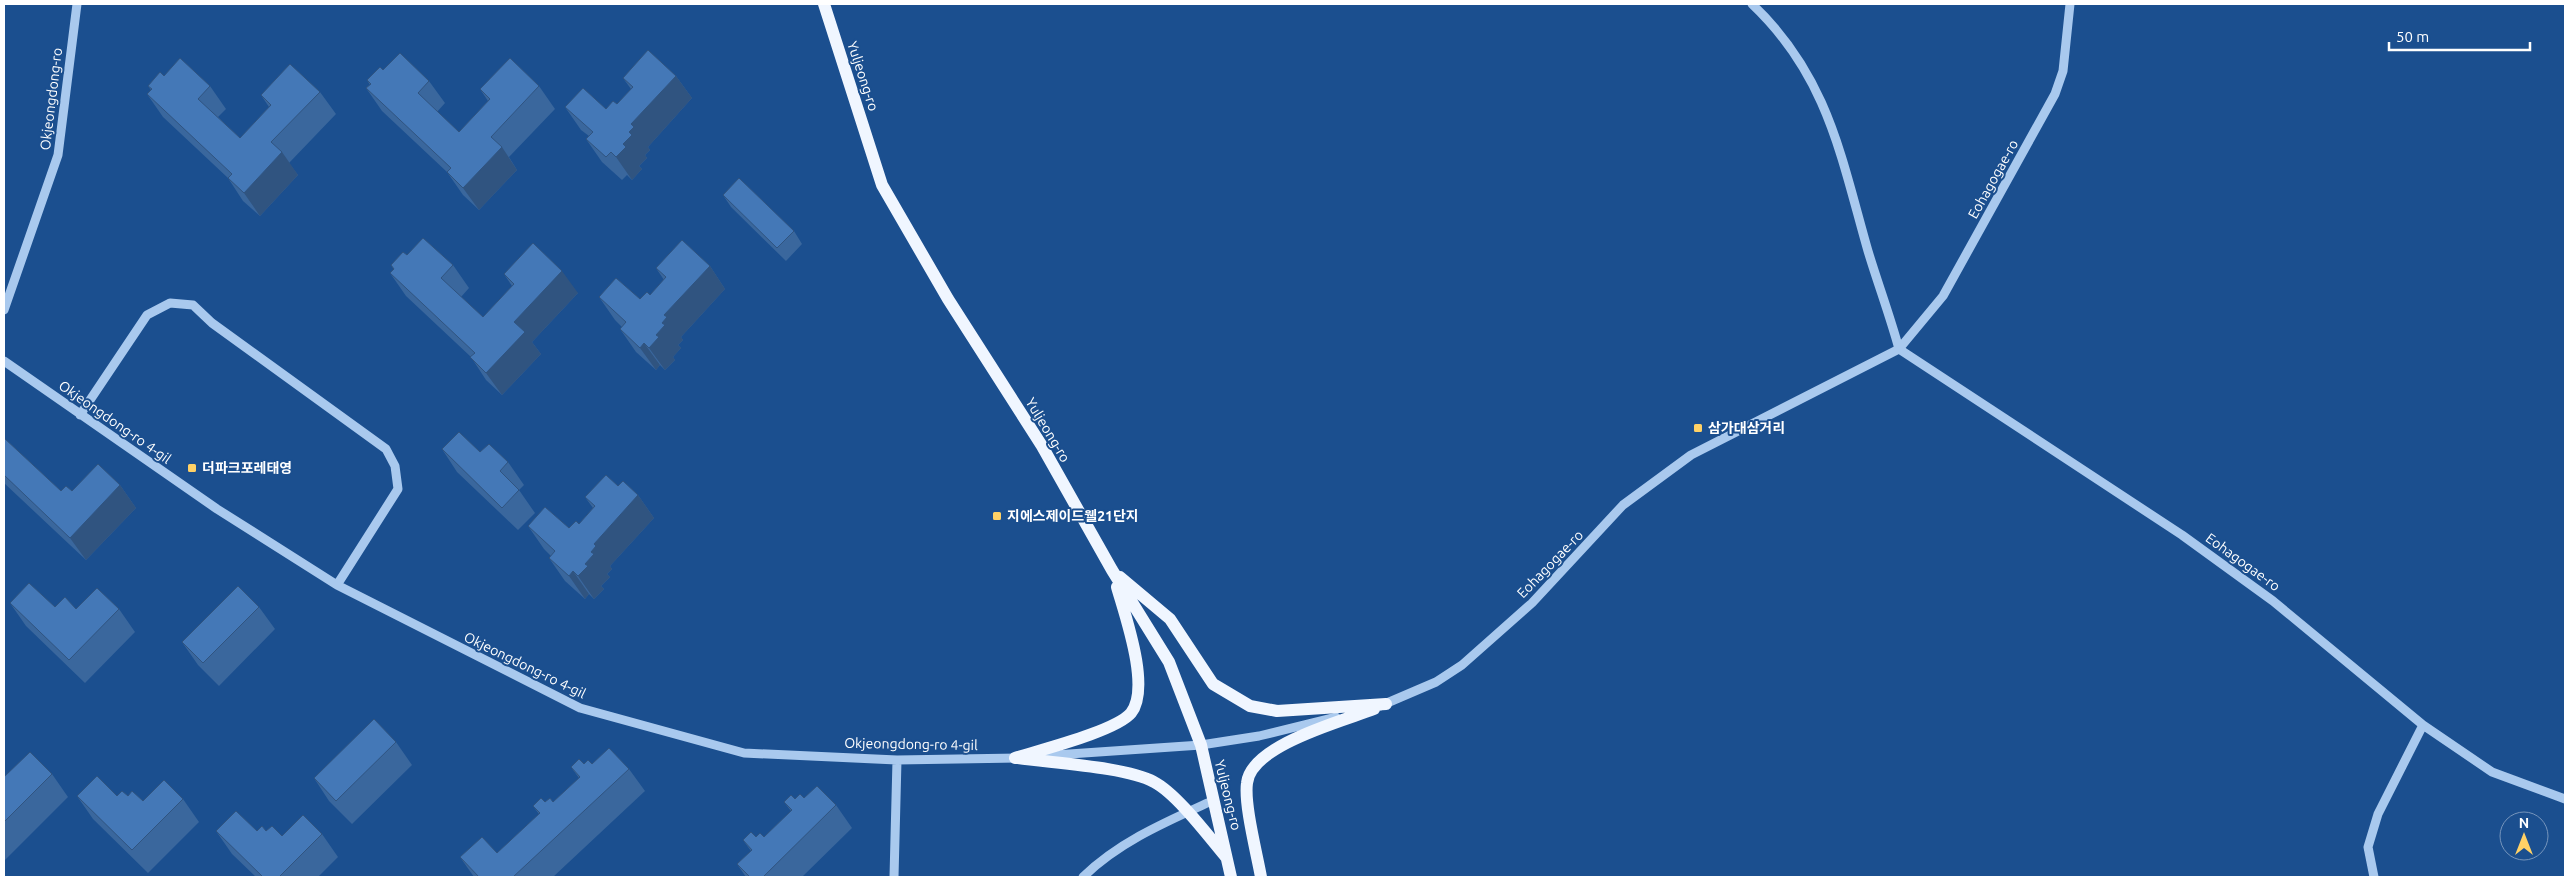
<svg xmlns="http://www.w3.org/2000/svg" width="2569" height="881" viewBox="0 0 2569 881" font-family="Ubuntu,'Noto Sans KR',sans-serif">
	<rect width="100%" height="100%" fill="#1b4f8f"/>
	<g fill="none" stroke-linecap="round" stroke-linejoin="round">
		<path stroke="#a9c9ee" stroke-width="9" d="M1752 4C1828 76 1841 157 1868 251 1878 284 1890 316 1899 349
			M4 310 58 155 77 4
			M1899 349 2182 535 2273 601 2423 725 2492 772 2565 799
			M4 361 217 509 337 585 580 708 744 753 897 760 1020 758
			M80 415 147 315 170 303 193 305 212 323 386 449 395 466 398 489 337 585
			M1380 706 1436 682 1462 665 1532 603 1623 505 1691 455 1899 349 1943 296 2055 94 2063 71 2070 4
			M1040 756 1201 745 1259 736 1336 717
			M894 877 897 760
			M1083 877C1120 841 1168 821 1214 800
			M2374 877 2368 847 2378 814 2423 725"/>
		<path stroke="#f0f6ff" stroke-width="12" d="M824 4 882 185 948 299 1042 446 1112 570 1169 662 1201 745 1231 877
			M1120 577 1170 619 1213 684 1250 706 1277 711 1386 704
			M1015 758C1040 750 1116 731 1131 713 1151 688 1125 615 1117 587
			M1018 758C1052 763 1127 767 1154 782 1177 794 1209 837 1226 857
			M1261 877C1257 854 1244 805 1247 783 1251 745 1343 721 1374 709"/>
	</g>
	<path fill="#3a679d" d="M383 70 429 81 445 103 437 112 459 132 488 101 480 89 539 86 555 109 509 157 517 170 479 210 463 195 447 172 382 111 366 88 370 85 367 80Z
		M164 76 210 86 226 109 218 117 240 138 269 107 261 95 320 92 336 114 289 163 298 175 260 216 243 201 228 178 163 117 147 94 151 90 148 86Z
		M676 76 692 98 648 147 650 150 645 155 647 158 639 166 642 169 632 180 627 175 622 180 602 162 586 139 589 136 581 130 565 107 606 109 617 104 631 89 623 78Z
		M723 195 794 231 802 244 786 261 731 207Z
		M407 255 453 265 469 288 461 297 483 317 512 286 504 274 578 293 532 342 541 354 502 395 486 380 471 357 406 296 390 273 394 269 391 265Z
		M710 266 725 289 681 337 683 340 678 345 681 348 673 357 675 360 665 370 660 365 656 370 636 352 620 329 622 327 615 320 599 297 640 299 650 295 664 280 656 268Z
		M4 438 61 491H72L120 485 136 508 86 560 4 483Z
		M442 449 480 452 508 462 524 485 519 490 535 513 518 530 457 472Z
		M618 486 638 495 654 518 610 566 612 569 607 574 610 577 601 586 604 589 594 599 589 594 585 599 565 581 549 558 551 556 544 549 528 526 569 528 579 524 593 508 585 497Z
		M10 603 76 609H119L135 632 85 683 26 626Z
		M259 607 275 629 219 686 198 665 182 642Z
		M396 742 412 765 352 824 329 801 314 778Z
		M584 764 629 769 645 791 553 877H474L460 857 497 853 539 814 533 806 545 802H553L579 778 571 767Z
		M52 774 68 797 4 861V777Z
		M77 796H128L143 801 183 799 199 822 148 873 93 819Z
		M804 798 836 805 852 828 802 877H746L737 864 751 851 743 840 756 837H764L791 811 784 802 795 799Z
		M216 831H266L282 836 322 834 338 857 318 877H256L232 854Z"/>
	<path fill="#305480" d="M676 76 692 98 648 147 650 150 645 155 647 158 639 166 642 169 632 180 616 157 629 132 631 124Z
		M502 147 517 170 479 210 463 188Z
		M282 152 298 175 260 216 244 193Z
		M710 266 725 289 681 337 683 340 678 345 681 348 673 357 675 360 665 370 649 348 662 323 664 315Z
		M562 271 578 293 532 342 541 354 502 395 486 373 514 322Z
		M644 343 660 365 656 370 640 348Z
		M120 485 136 508 86 560 70 538Z
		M638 495 654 518 610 566 612 569 607 574 610 577 601 586 604 589 594 599 578 576 591 552 594 544Z
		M573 571 589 594 585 599 569 576Z"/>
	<path fill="#4478b7" stroke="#305480" d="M648 50 676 76 631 124 634 127 629 132 632 135 623 144 626 147 616 157 611 152 606 157 586 139 593 132 565 107 583 88 606 109 613 101 617 104 633 87 623 78Z
		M400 53 429 81 418 93 459 132 490 99 480 89 510 58 539 86 491 137 502 147 463 188 447 172 451 168 366 88 371 84 367 80 380 67 383 70Z
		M180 58 210 86 198 99 240 138 271 105 261 95 290 64 320 92 271 142 282 152 244 193 228 178 232 174 147 94 152 89 148 86 160 72 164 76Z
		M739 178 794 231 777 248 723 195Z
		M423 238 453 265 441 278 483 317 514 284 504 274 533 243 562 271 514 322 525 332 486 373 470 357 475 353 390 273 394 269 391 265 403 252 407 255Z
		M682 240 710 266 664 315 667 317 662 323 665 325 656 335 659 337 649 348 644 343 640 348 620 329 626 322 599 297 616 278 640 299 647 292 650 295 666 277 656 268Z
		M459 432 480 452 489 444 508 462 500 471 519 490 502 508 442 449Z
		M4 438 61 491 66 486 72 491 98 464 120 485 70 538 4 475Z
		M606 475 618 486 623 481 638 495 594 544 596 546 591 552 594 554 585 564 588 566 578 576 573 571 569 576 549 558 555 551 528 526 545 507 569 528 576 521 579 524 595 506 585 497Z
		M29 583 55 607 65 597 76 609 97 588 119 609 69 660 10 603Z
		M238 586 259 607 203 663 182 642Z
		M374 719 396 742 336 801 314 778Z
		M609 748 629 769 513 877H479L460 857 482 837 497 853 540 813 533 806 541 798 545 802 550 798 553 802 580 777 571 767 579 759 584 764 588 760 592 764Z
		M30 752 52 774 4 822V777Z
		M97 776 117 796 122 791 128 796 132 791 143 801 164 780 183 799 132 850 77 796Z
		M817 786 836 805 763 877H750L737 864 752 850 743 840 751 832 756 837 760 833 764 837 792 810 784 802 791 795 795 799 800 794 804 798Z
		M236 811 257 831 262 826 266 831 272 826 282 836 303 815 322 834 279 877H263L216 831Z"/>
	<g fill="#ffd166" stroke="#1b4f8f" stroke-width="2">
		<rect x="1693" y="423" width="10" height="10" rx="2.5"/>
		<rect x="187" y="463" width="10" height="10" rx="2.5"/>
		<rect x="992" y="511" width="10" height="10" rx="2.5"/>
	</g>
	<g text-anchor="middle" stroke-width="4" stroke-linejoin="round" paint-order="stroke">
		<g font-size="14" fill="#fff" stroke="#1b4f8f">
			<text transform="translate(863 76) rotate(72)" y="5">Yuljeong-ro</text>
			<text transform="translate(51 99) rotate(-83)" y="5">Okjeongdong-ro</text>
			<text transform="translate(1993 179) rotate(-61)" y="5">Eohagogae-ro</text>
			<text transform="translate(115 422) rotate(35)" y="5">Okjeongdong-ro 4-gil</text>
			<text transform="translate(1048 430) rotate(59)" y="5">Yuljeong-ro</text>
			<text transform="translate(2243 562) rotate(36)" y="5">Eohagogae-ro</text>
			<text transform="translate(1550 564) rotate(-46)" y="5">Eohagogae-ro</text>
			<text transform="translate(525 665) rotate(26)" y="5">Okjeongdong-ro 4-gil</text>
			<text transform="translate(911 744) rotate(1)" y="5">Okjeongdong-ro 4-gil</text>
			<text transform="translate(1228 795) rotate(76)" y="5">Yuljeong-ro</text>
		</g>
		<g font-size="14" font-weight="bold" fill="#fff" stroke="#1b4f8f" text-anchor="start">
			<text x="1708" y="433">삼가대삼거리</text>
			<text x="202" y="473">더파크포레태영</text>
			<text x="1007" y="521">지에스제이드웰21단지</text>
		</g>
	</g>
	<rect width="2569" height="881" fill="none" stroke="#ffffff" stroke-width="10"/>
	<g transform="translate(2524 836)"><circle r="24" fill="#1b4f8f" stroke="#7695bc"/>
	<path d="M0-4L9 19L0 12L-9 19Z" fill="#ffd166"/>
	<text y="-8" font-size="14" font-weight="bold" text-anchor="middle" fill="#ffffff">N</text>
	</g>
	<path d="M2389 42v8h141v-8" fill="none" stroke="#ffffff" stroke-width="2.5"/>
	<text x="2396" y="42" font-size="15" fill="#ffffff" stroke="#1b4f8f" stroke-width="4" paint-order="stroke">50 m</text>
</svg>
